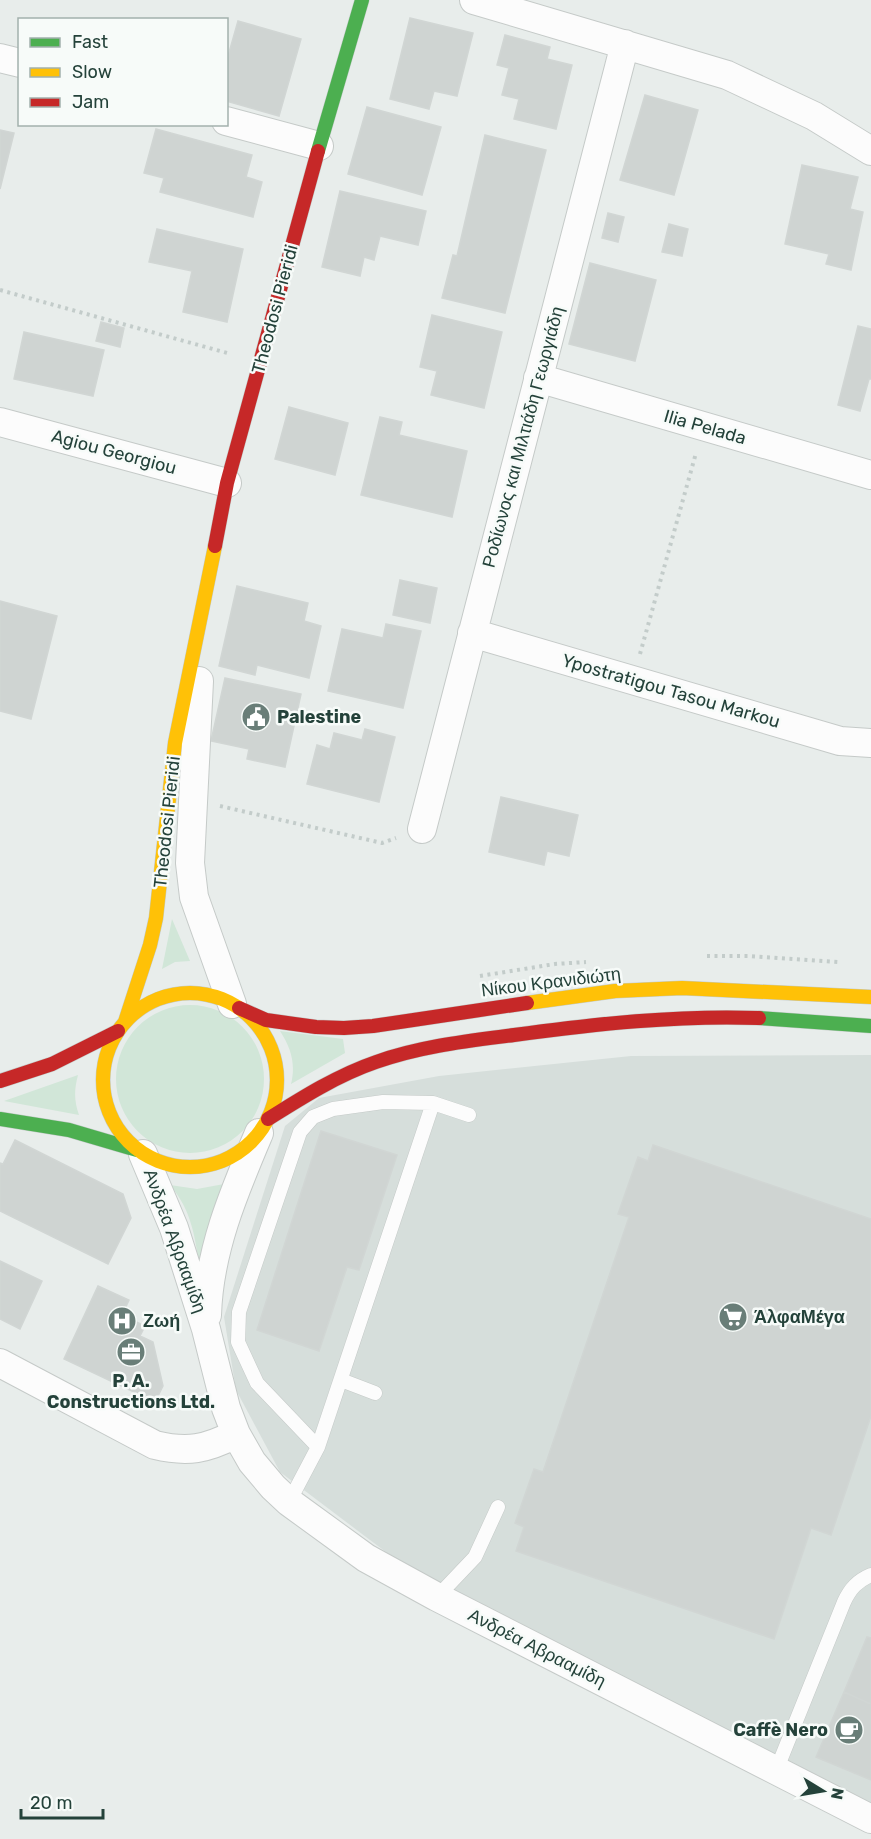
<svg xmlns="http://www.w3.org/2000/svg" width="871" height="1839" viewBox="0 0 871 1839" font-family="Rubik,sans-serif">
	<rect width="100%" height="100%" fill="#e8edeb"/>
	<path fill="#d6dedb" d="M871 1055V1806L419 1577 280 1472 236 1390 224 1317 285 1126 319 1098 439 1076 631 1056Z"/>
	<path fill="#d1e6d8" d="M172 919 190 961 175 962 162 969Z
		M116 1079a74 74 0 1 1 148 0a74 74 0 1 1-148 0Z
		M280 1031 343 1039 345 1053 291 1084C296 1064 291 1048 280 1031Z
		M78 1075C74 1090 74 1101 79 1115L4 1101Z
		M224 1184 200 1270C195 1237 192 1211 170 1185L197 1189Z"/>
	<path fill="#cfd4d2" stroke="#d1d6d4" stroke-width="1.5" d="M410 18 473 33 457 96 434 91 429 109 390 99Z
		M238 21 301 39 279 116 226 101V63Z
		M505 35 550 47 547 59 572 65 556 129 514 119 519 99 502 95 509 68 497 65Z
		M645 95 698 110 674 195 620 180Z
		M367 107 441 127 422 195 348 174Z
		M156 129 252 155 246 177 262 182 253 217 160 192 164 178 144 173Z
		M0 130 14 133 0 189Z
		M485 135 546 150 505 313 442 298 453 255 457 256Z
		M802 165 858 177 850 209 863 212 851 270 826 264 829 254 785 244Z
		M340 191 426 211 418 245 380 236 374 260 364 257 360 276 322 267Z
		M608 213 624 217 618 242 602 238Z
		M669 224 688 229 682 256 662 252Z
		M157 229 243 249 227 322 183 312 192 271 149 262Z
		M590 263 656 280 635 361 569 344Z
		M432 315 502 332 484 408 431 395 437 371 420 367Z
		M101 322 124 328 120 347 96 341Z
		M858 326 871 329V379H869L860 411 838 405Z
		M24 332 104 350 93 396 14 379Z
		M289 407 348 423 335 475 275 459Z
		M380 417 402 422 399 435 467 451 452 517 361 495Z
		M400 580 437 588 430 623 393 615Z
		M237 586 308 603 304 621 321 626 309 678 257 665 255 675 219 666Z
		M0 601 57 616 31 719 0 711Z
		M386 624 421 631 403 708 328 691 342 629 383 638Z
		M225 678 301 694 285 767 247 759 249 749 211 741Z
		M365 729 395 737 379 802 307 784 317 745 330 749 334 733 362 740Z
		M501 797 578 815 569 856 547 851 544 865 489 852Z
		M321 1131 397 1155 359 1270 347 1267 319 1351 257 1330Z
		M15 1140 123 1194 131 1218 108 1264 0 1211V1163L3 1164Z
		M653 1145 871 1219V1416L831 1535 811 1528 774 1639 516 1551 524 1527 515 1523 534 1469 543 1472 629 1217 618 1214 638 1157 648 1161Z
		M0 1261 42 1281 20 1329 0 1319Z
		M98 1286 129 1300 122 1315 145 1326 140 1336 153 1342 163 1386 155 1402 64 1359Z
		M867 1637 871 1638V1704L844 1692Z
		M844 1692 871 1704V1780L816 1757Z"/>
	<g fill="none" stroke-linecap="round" stroke-linejoin="round">
		<g stroke="#c5cac8" stroke-width="15">
			<path id="lane" d="M341 1380 375 1393
				M318 1447 257 1383 238 1342 239 1312 300 1132 313 1117 333 1109 383 1102 433 1103 469 1115
				M289 1502 318 1447 433 1103
				M437 1597 475 1557 498 1507
				M776 1771 844 1602C850 1589 857 1581 871 1575"/>
		</g>
		<g stroke="#c5cac8" stroke-width="30">
			<path id="street" d="M474 0 727 75 814 116 871 151
				M0 58 20 63
				M226 121 319 146
				M538 378 871 475
				M0 422 227 483
				M472 633 840 741 871 743
				M199 681 190 863 194 897 232 1004
				M422 829 625 44
				M143 1154 174 1228 206 1329 226 1408 236 1434 252 1462 273 1487 289 1502 366 1558 437 1597 871 1819
				M207 1315C209 1250 234 1192 259 1133
				M0 1363 155 1445C188 1453 206 1449 236 1434"/>
		</g>
		<g stroke="#c3cbc8" stroke-width="15">
			<path id="fast" d="M318 151 362 0
				M759 1018 871 1026
				M0 1119 69 1130 137 1150"/>
		</g>
		<g stroke="#c3cbc8" stroke-width="15">
			<path id="slow" d="M103 1080a87 87 0 1 1 174 0a87 87 0 1 1-174 0Z
				M527 1003 615 991 682 988 871 997
				M125 1022 150 945 156 918 175 743 215 546"/>
		</g>
		<g stroke="#c3cbc8" stroke-width="15">
			<path id="jam" d="M215 546 227 483 318 151
				M239 1008 266 1020 316 1027 344 1028 373 1026 527 1003
				M0 1081 52 1064 118 1031
				M268 1119C303 1097 338 1075 376 1062 421 1046 468 1041 514 1035 595 1024 677 1015 759 1018"/>
		</g>
		<path stroke="#c3ccca" stroke-width="4" stroke-dasharray="3 4.5" stroke-linecap="butt" d="M0 290 231 354
			M640 654 696 453
			M220 806 382 843 396 838
			M707 956H749L838 962
			M480 976 555 964 586 962"/>
		<use href="#lane" stroke="#fcfcfc" stroke-width="14"/>
		<use href="#street" stroke="#fcfcfc" stroke-width="28"/>
		<use href="#fast" stroke="#4caf50" stroke-width="14"/>
		<use href="#slow" stroke="#ffc107" stroke-width="14"/>
		<use href="#jam" stroke="#c62828" stroke-width="14"/>
	</g>
	<defs>
		<g id="civic-disc" transform="scale(1.5)"><circle r="9.5" fill="#697e78" stroke="#f7fbf9"/><path d="M-.6-6.5H3V-4.5H.6V-3L4-1V1h2V6H-6V1h2V-1L-.6-3ZM-1.2 2.5V6h2.4V2.5Z" fill="#fff"/></g>
		<g id="supermarket-disc" transform="scale(1.5)"><circle r="9.5" fill="#697e78" stroke="#f7fbf9"/><path d="M-6-5.5h2.5l.6 2H6L4.5 2H-2.5L-4.4-4H-6ZM-1.5 3.2a1.3 1.3 0 1 0 .1 0ZM3 3.2a1.3 1.3 0 1 0 .1 0Z" fill="#fff"/></g>
		<g id="hospital-disc" transform="scale(1.5)"><circle r="9.5" fill="#697e78" stroke="#f7fbf9"/><path d="M-5-5h3v3.5h4V-5h3V5h-3V1.5h-4V5h-3Z" fill="#fff"/></g>
		<g id="office-disc" transform="scale(1.5)"><circle r="9.5" fill="#697e78" stroke="#f7fbf9"/><path d="M-6-3h4V-5.5h4V-3h4V5H-6ZM-1-4.5V-3h2v-1.5ZM-6 0V1H6V0Z" fill="#fff"/></g>
		<g id="cafe-disc" transform="scale(1.5)"><circle r="9.5" fill="#697e78" stroke="#f7fbf9"/><path d="M-5.5-4.5H6V0H3Q3 3.5 0 3.5H-2.5Q-5.5 3.5-5.5 0ZM3-3.2v2h1.7v-2ZM-6 4.5H4V6H-6Z" fill="#fff"/></g>
	</defs>
	<g fill-rule="evenodd">
		<use href="#civic-disc" x="256" y="717"/>
		<use href="#supermarket-disc" x="733" y="1317"/>
		<use href="#hospital-disc" x="122" y="1321"/>
		<use href="#office-disc" x="131" y="1352"/>
		<use href="#cafe-disc" x="849" y="1730"/>
	</g>
	<g text-anchor="middle" stroke-width="5" stroke-linejoin="round" paint-order="stroke">
		<g font-size="18" fill="#24423a" stroke="#f7fbf9">
			<text transform="translate(275 309) rotate(-75)" y="6">Theodosi Pieridi</text>
			<text transform="translate(705 427) rotate(16)" y="6">Ilia Pelada</text>
			<text transform="translate(523 437) rotate(-75)" y="6">Ροδίωνος και Μιλτιάδη Γεωργιάδη</text>
			<text transform="translate(114 452) rotate(15)" y="6">Agiou Georgiou</text>
			<text transform="translate(671 691) rotate(16)" y="6">Ypostratigou Tasou Markou</text>
			<text transform="translate(167 822) rotate(-84)" y="6">Theodosi Pieridi</text>
			<text transform="translate(551 982) rotate(-7)" y="6">Νίκου Κρανιδιώτη</text>
			<text transform="translate(175 1241) rotate(70)" y="6">Ανδρέα Αβρααμίδη</text>
			<text transform="translate(537 1648) rotate(27)" y="6">Ανδρέα Αβρααμίδη</text>
		</g>
		<g font-size="18" font-weight="bold" fill="#24423a" stroke="#f7fbf9" text-anchor="start">
			<text x="277" y="723">Palestine</text>
			<text x="754" y="1323">ΆλφαΜέγα</text>
			<text x="143" y="1327">Ζωή</text>
			<text x="131" y="1387" text-anchor="middle">P. A.<tspan x="131" dy="21">Constructions Ltd.</tspan></text>
			<text x="828" y="1736" text-anchor="end">Caffè Nero</text>
		</g>
	</g>
	<rect x="18" y="18" width="210" height="108" fill="#f7fbf9" stroke="#a3b1ad" stroke-width="1.5"/>
	<rect x="30" y="38" width="30" height="9" fill="#4caf50" stroke="#a3b1ad" stroke-width="1.5"/>
	<text x="72" y="48" font-size="18" fill="#24423a">Fast</text>
	<rect x="30" y="68" width="30" height="9" fill="#ffc107" stroke="#a3b1ad" stroke-width="1.5"/>
	<text x="72" y="78" font-size="18" fill="#24423a">Slow</text>
	<rect x="30" y="98" width="30" height="9" fill="#c62828" stroke="#a3b1ad" stroke-width="1.5"/>
	<text x="72" y="108" font-size="18" fill="#24423a">Jam</text>
	<g transform="translate(823 1791) rotate(101)" stroke="#f7fbf9" stroke-width="4.5" paint-order="stroke">
	<path d="M0-4.5L10 22L0 15L-10 22Z" fill="#24423a"/>
	<text y="-9" font-size="16" font-weight="bold" text-anchor="middle" fill="#24423a">N</text>
	</g>
	<path d="M21 1809v9h82v-9" fill="none" stroke="#24423a" stroke-width="3"/>
	<text x="30" y="1809" font-size="18" fill="#24423a" stroke="#f7fbf9" stroke-width="4.5" paint-order="stroke">20 m</text>
</svg>
